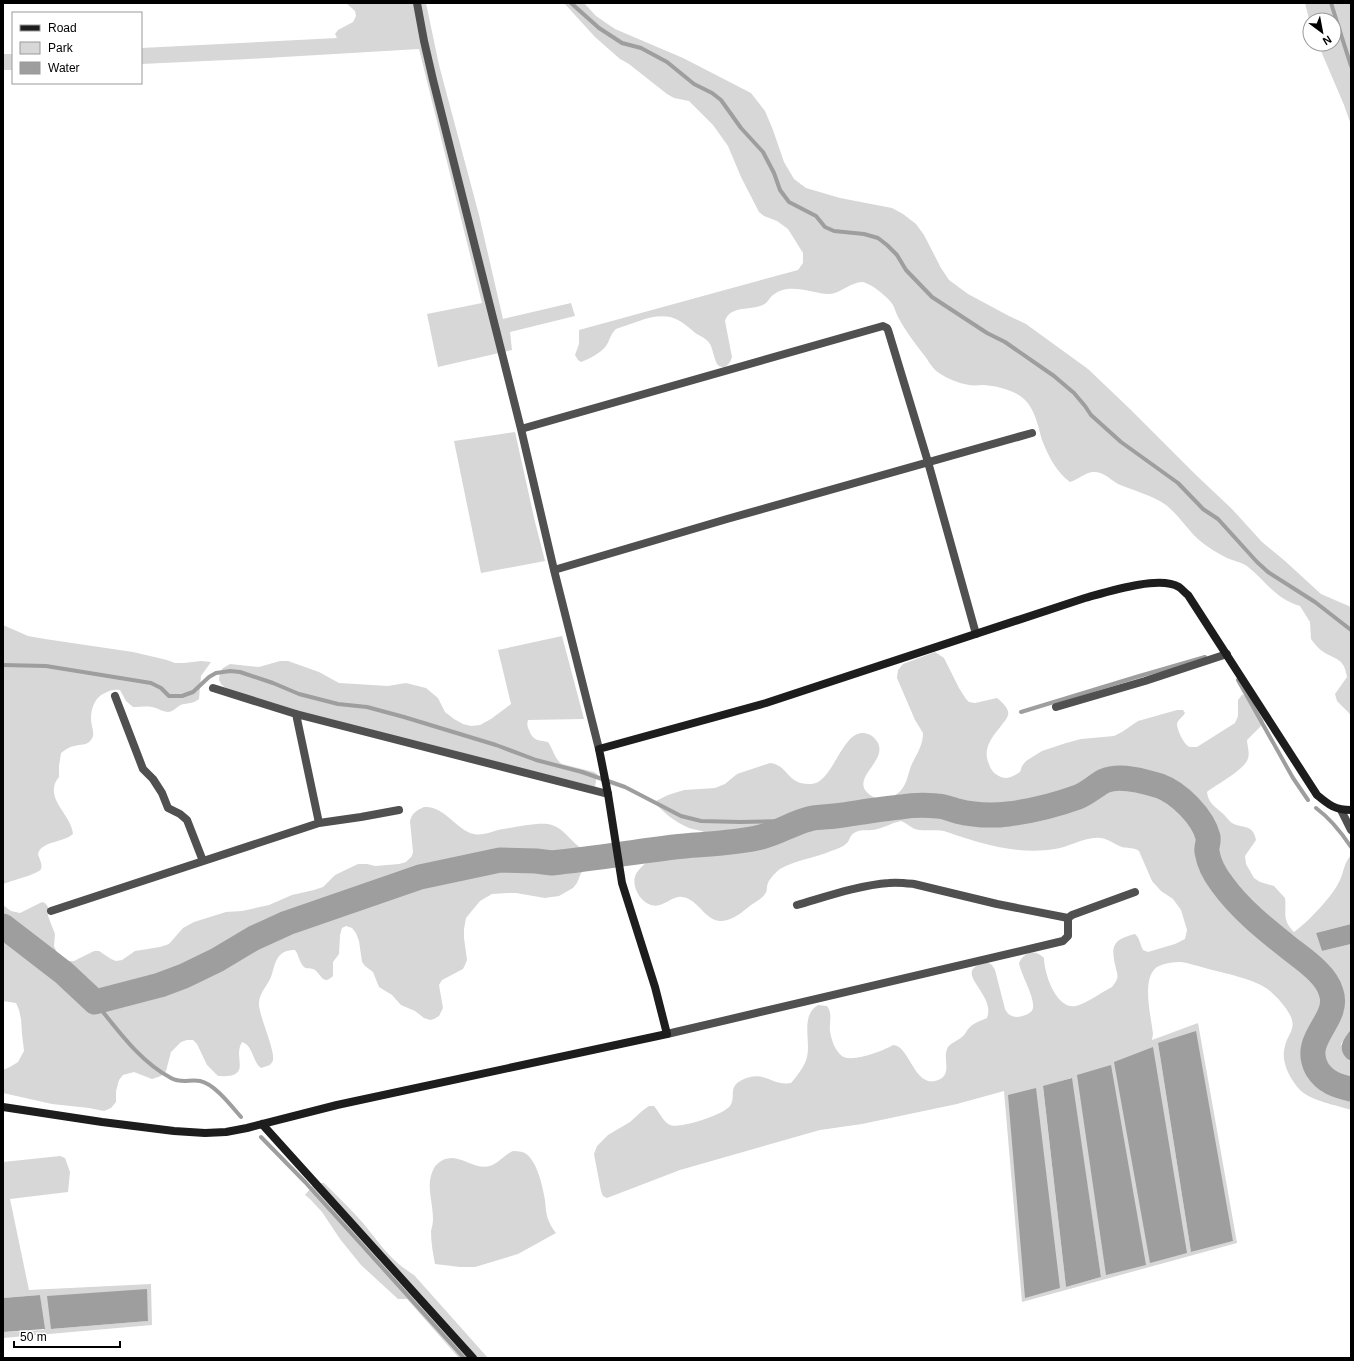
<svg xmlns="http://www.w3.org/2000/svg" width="1354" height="1361" viewBox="0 0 1354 1361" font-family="Arial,sans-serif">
	<rect width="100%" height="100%" fill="#fff"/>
	<path fill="#d7d7d7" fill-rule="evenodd" d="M346 3H426L439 65 479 215 503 319 571 303 575 316 510 332 512 350 438 367 427 314 482 303 419 49 249 59 141 64V48L337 38 335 34 338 30 353 22 356 16 355 11Z
		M564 3H584L596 16 615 29 683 58 751 93 765 111 773 130 784 162 794 179 806 188 840 198 892 208 903 214 916 224 924 235 941 268 949 280 968 294 1009 316 1026 324 1088 369 1130 409 1196 475 1232 509 1262 542 1285 561 1321 594 1351 607V715L1337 701 1335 694 1347 677C1344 657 1335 660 1322 651 1318 648 1314 643 1311 639L1310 622 1300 606C1275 599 1266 581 1247 566 1241 562 1234 561 1227 558 1219 554 1211 549 1204 544 1189 533 1180 516 1166 505 1152 495 1134 491 1118 484 1111 480 1104 472 1094 472 1085 472 1078 480 1070 482 1056 472 1048 455 1042 440 1038 426 1035 409 1024 399 1014 390 997 386 984 385 979 385 974 386 969 385 958 383 948 379 939 373 934 370 930 364 927 359 917 346 906 332 898 317 896 313 895 309 893 305 889 298 871 283 862 282 851 282 838 295 828 294 811 293 789 282 773 295 770 297 769 300 767 302 756 313 731 303 725 321L732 357C731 362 726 370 719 366 715 364 713 349 710 344 706 337 698 336 693 331 688 327 684 323 678 320 658 310 637 323 616 329 611 333 610 340 606 346 601 353 589 359 581 362L578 360 575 355 579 344V330L798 270 803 263V253L788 229 777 221 764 216 759 212 741 177 728 146 713 125 689 101 674 98 667 94 629 64 620 59 595 37Z
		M1305 3H1351V125L1344 105 1318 44H1334V20H1310V23Z
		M3 54H13V70H3Z
		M515 432 535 522 545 561 481 573 454 441Z
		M3 625 28 636 45 639 133 652 167 660 175 663H184L201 661 211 662 201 676 199 699C194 703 191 703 184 704 177 705 176 711 168 712 163 712 158 708 152 707 146 706 140 707 133 707L126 701 120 690C113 689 111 690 105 693 95 697 91 708 91 719 91 726 96 734 91 740 86 746 81 744 74 746 69 747 65 750 61 753L59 766V777C42 797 72 815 73 834 63 843 41 841 38 854 39 858 43 865 41 869 39 874 10 881 3 884Z
		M562 636 584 719 528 720C527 724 527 726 529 730 533 741 538 740 548 742 553 749 555 760 562 764L594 772 597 774 595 787 368 731 230 692 221 684 219 680 220 672 223 668 230 664 259 667 280 661H288L319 672 339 683 388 686 406 683 426 688 438 698 445 712 454 719 463 724 471 726 480 725 491 719 511 704 498 650Z
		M935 652 944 658 959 688 966 699 969 702 975 703 997 698C1001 701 1010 709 1008 715 1007 719 1003 723 1001 726 992 737 982 749 989 764 991 770 994 774 1001 777 1008 780 1014 776 1020 772L1022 766 1026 761 1042 751 1066 743 1081 739 1114 736 1122 732 1138 721 1177 710H1183L1185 713C1183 717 1178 719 1177 724 1177 730 1184 745 1190 747 1192 747 1195 747 1197 747L1235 723 1238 716V700L1242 695 1249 694 1264 720 1260 727 1247 740C1247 745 1250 753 1248 758 1246 769 1217 784 1207 792 1208 802 1214 806 1221 812 1225 815 1228 820 1232 823 1242 829 1253 823 1256 840L1245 856 1246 864 1254 878 1260 882 1274 886 1285 898C1287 913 1281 919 1294 932 1308 922 1333 896 1340 880 1344 871 1344 863 1351 855V924L1316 933 1322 951 1351 944V1029L1341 1044 1348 1060 1351 1061V1110C1336 1105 1311 1101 1300 1090 1290 1079 1280 1061 1285 1046 1288 1033 1297 1029 1290 1015 1286 1007 1277 997 1270 991 1256 979 1223 973 1205 968 1197 966 1189 963 1181 962 1174 962 1164 963 1157 967 1141 978 1151 1016 1153 1034L1152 1040 1198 1023 1237 1243 1022 1302 1004 1091 957 1104 862 1124 820 1130 680 1170 607 1198 603 1196 601 1191 594 1154 597 1146 608 1135 630 1122 642 1111 649 1106H654C659 1111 663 1122 670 1125 680 1129 723 1115 730 1106 737 1096 726 1087 744 1079 764 1070 772 1086 791 1083 797 1076 805 1066 807 1057 811 1040 800 1016 818 1005L827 1006C833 1014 829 1022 830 1031 831 1039 835 1051 842 1056 852 1063 883 1051 893 1045 909 1045 914 1086 935 1081 955 1076 941 1059 948 1047 952 1042 959 1040 963 1036 966 1034 967 1029 970 1027 975 1022 981 1021 987 1018 997 993 948 971 987 962L992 965 995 970 1005 1009C1007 1014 1012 1017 1017 1017 1022 1017 1033 1013 1033 1008 1035 997 1021 975 1019 963 1024 951 1036 949 1044 958 1044 973 1056 1010 1076 1006 1085 1004 1102 992 1112 987 1114 984 1116 982 1117 979 1118 976 1117 972 1116 969 1111 947 1111 940 1135 934 1140 938 1140 945 1143 950L1148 952 1175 944 1185 939 1187 930 1181 910 1173 899 1161 891 1152 881 1139 851C1134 847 1128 849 1122 847 1116 845 1111 841 1105 839 1089 834 1071 847 1055 849 1018 855 981 844 947 832 938 829 929 831 920 830 913 830 907 823 901 821 891 823 882 829 872 830 866 831 860 829 854 833 850 835 850 840 847 843 843 847 837 849 831 851 815 858 795 860 780 869 776 872 770 878 768 883 766 887 768 891 765 894 762 899 755 902 751 905 742 912 734 920 722 921 705 922 699 899 682 897 672 895 663 909 651 905 638 901 629 881 638 871 645 862 657 854 668 852 674 851 681 853 686 852 696 851 704 847 711 841L710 835C705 831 696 830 689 828 675 822 664 813 654 802L668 795 684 790 715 788 725 784 737 774 770 763C789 765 786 785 811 784 832 784 841 734 862 733 868 733 872 735 876 740 892 760 847 778 870 795 879 802 896 798 902 789 907 783 908 774 911 766 916 755 923 746 923 733L915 720 897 678 898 670 903 664ZM1158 1043 1233 1241 1191 1252ZM1071 1078 1101 1277 1066 1287 1043 1087Z
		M424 807C444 805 456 830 474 834 482 836 490 832 498 830 510 828 541 821 552 825 565 829 571 843 583 849 593 854 601 847 606 859L605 862 588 868 581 873 577 883 573 888 559 896 545 898 516 893H508L492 894 480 901 466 918 464 929V938L467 960 465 965 463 969 442 980 439 985 443 1008 439 1016 434 1019 430 1020 424 1018 415 1011 401 1005 392 995 379 987 373 972 365 966 362 962 359 941 356 933 352 928 346 926 342 928 340 935 339 954 333 962V976C322 987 321 972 313 969 310 968 306 969 304 967 299 962 299 955 295 950 278 950 276 960 272 974 269 985 258 993 259 1005 260 1018 275 1050 273 1060 273 1062 271 1063 270 1065L261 1068C252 1061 253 1045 242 1042 232 1058 254 1078 218 1076L207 1065 197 1044 193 1040H187L181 1042 171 1052 166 1071 161 1076 152 1079 134 1072 123 1075 119 1080 116 1091V1102L111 1108 104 1111 89 1108 52 1104 3 1093V1070L10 1067 18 1062 24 1051 22 1034 21 1019 19 1010 16 1003 3 1001V905L11 911 20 913 42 902 45 903 48 907V916L55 934 54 946 59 957 64 961H74L94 951H99L111 959 116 961 122 960 135 951 160 947 169 944 183 928 194 922 226 912 242 911 269 905 292 895 314 890 323 887 335 875 358 864H367L375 866 399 864 406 862 412 856 413 852 410 821C412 813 417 810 424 807Z
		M513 1151C515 1151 519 1151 522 1152 535 1155 542 1183 544 1195 546 1202 545 1209 547 1216 549 1223 552 1228 556 1233L518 1254 475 1267H460L435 1264C433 1253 431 1243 431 1231 432 1227 433 1223 433 1219 433 1201 425 1185 434 1168 438 1162 444 1158 452 1158 464 1158 477 1170 490 1166 499 1163 504 1155 513 1151Z
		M60 1156 65 1158 70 1172 68 1192 10 1199 29 1290 151 1284 152 1325 3 1338V1332L44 1330 40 1295 3 1298V1162ZM146 1289 148 1321 51 1329Z
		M315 1183H324C337 1196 351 1209 363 1223 381 1245 390 1260 414 1275L488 1358H459L407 1299H398L361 1265 340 1239 322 1212 310 1199 305 1195Z"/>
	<path fill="#9e9e9e" d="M1351 924V944L1322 951 1316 933Z
		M1351 1029V1061C1348 1060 1346 1058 1344 1055 1338 1045 1345 1038 1351 1029Z
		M1196 1031 1233 1241 1191 1252 1158 1043Z
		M1153 1047 1187 1253 1150 1263 1114 1062Z
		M1111 1065 1146 1265 1106 1275 1077 1075Z
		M1072 1078 1101 1277 1066 1287 1043 1086Z
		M1036 1088 1060 1288 1025 1298 1008 1095Z
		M147 1289 148 1321 51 1329 47 1296Z
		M40 1295 45 1329 3 1332V1298Z"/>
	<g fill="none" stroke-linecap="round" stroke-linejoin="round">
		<path stroke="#9e9e9e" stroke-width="4" d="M571 3 599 28 622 43 641 48 667 62 694 84 712 93 721 100 741 128 763 152 774 173 780 190 789 202 816 216 825 227 834 231 864 234 878 238 887 245 897 255 906 270 932 297 987 333 1005 342 1054 376 1074 393 1085 406 1091 415 1121 442 1178 483 1203 509 1218 519 1257 562 1268 572 1315 602 1351 630
			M1331 3 1351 66
			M3 665 46 666 151 683 161 688 169 696H182L193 692 209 677 216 673 230 671 240 672 273 683 299 694 338 704 367 707 404 717 496 745 536 760 582 772 625 787 681 816 701 821 740 822 785 821 810 819
			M1238 680 1293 778 1308 800
			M1021 712 1136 677 1205 657
			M1316 808C1331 819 1341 832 1351 847
			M95 1002C117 1029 139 1061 171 1078 182 1084 190 1079 200 1081 215 1084 232 1107 241 1117
			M261 1137 305 1182 464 1358"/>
		<path stroke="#9e9e9e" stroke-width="25" d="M3 926 64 973 95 1002 160 985 184 976 217 960 254 938 287 923 420 877 500 860 536 861 552 863C593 859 633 852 674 847 703 844 732 844 761 837 778 833 793 823 809 819 817 817 827 817 835 816 857 813 879 809 901 807 913 805 925 805 937 806 944 806 950 809 957 811 973 815 992 816 1008 814 1032 811 1056 805 1078 797 1088 793 1095 786 1104 781 1120 774 1144 781 1160 786 1179 793 1203 817 1208 837 1209 842 1206 847 1207 852 1209 864 1215 875 1222 884 1240 909 1265 929 1289 948 1303 959 1326 974 1331 992 1341 1020 1300 1038 1317 1069 1325 1082 1337 1086 1351 1089"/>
		<path stroke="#505050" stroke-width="8" d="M417 3 424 41 433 80 521 429 554 570 599 749
			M521 429 883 326 887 328 888 330 928 462 976 634
			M554 570 727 519 1032 433
			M213 688 296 714 608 794
			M115 696 143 769 153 779 162 793 168 808 180 814 187 820 203 861
			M1056 707 1145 681 1227 654
			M296 714 319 823
			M1341 810 1351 830
			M797 905C825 897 860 885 889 883 897 882 905 883 914 884L997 904 1068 918 1072 915 1135 892
			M51 911 319 823 361 817 399 810
			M667 1034 1063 941 1068 936V918"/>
		<path stroke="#1d1d1d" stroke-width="8" d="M3 1107 102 1122 174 1131 205 1133 226 1132 247 1128 337 1105 667 1034 655 987 622 883 608 794 599 749 766 703 1085 598C1107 592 1159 575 1179 587 1182 589 1185 593 1188 595L1317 795C1329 805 1335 810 1351 810
			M262 1124 473 1358"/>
	</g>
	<rect width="1354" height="1361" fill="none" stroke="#000000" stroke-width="8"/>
	<rect x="12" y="12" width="130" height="72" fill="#ffffff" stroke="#999999"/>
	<rect x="20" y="25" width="20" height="6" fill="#1d1d1d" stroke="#999999"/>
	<text x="48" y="32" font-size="12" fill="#000000">Road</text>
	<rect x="20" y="42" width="20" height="12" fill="#d7d7d7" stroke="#999999"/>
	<text x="48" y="52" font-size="12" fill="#000000">Park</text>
	<rect x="20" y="62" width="20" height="12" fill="#9e9e9e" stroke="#999999"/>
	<text x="48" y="72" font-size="12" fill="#000000">Water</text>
	<g transform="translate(1322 32) rotate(148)"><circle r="19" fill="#ffffff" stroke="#999999"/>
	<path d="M0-3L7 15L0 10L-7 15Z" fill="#000000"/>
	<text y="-6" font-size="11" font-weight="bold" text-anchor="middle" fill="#000000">N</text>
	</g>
	<path d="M14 1341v6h106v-6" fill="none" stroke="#000000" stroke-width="2"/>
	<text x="20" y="1341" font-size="12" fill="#000000" stroke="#ffffff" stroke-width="3" paint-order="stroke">50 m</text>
</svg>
